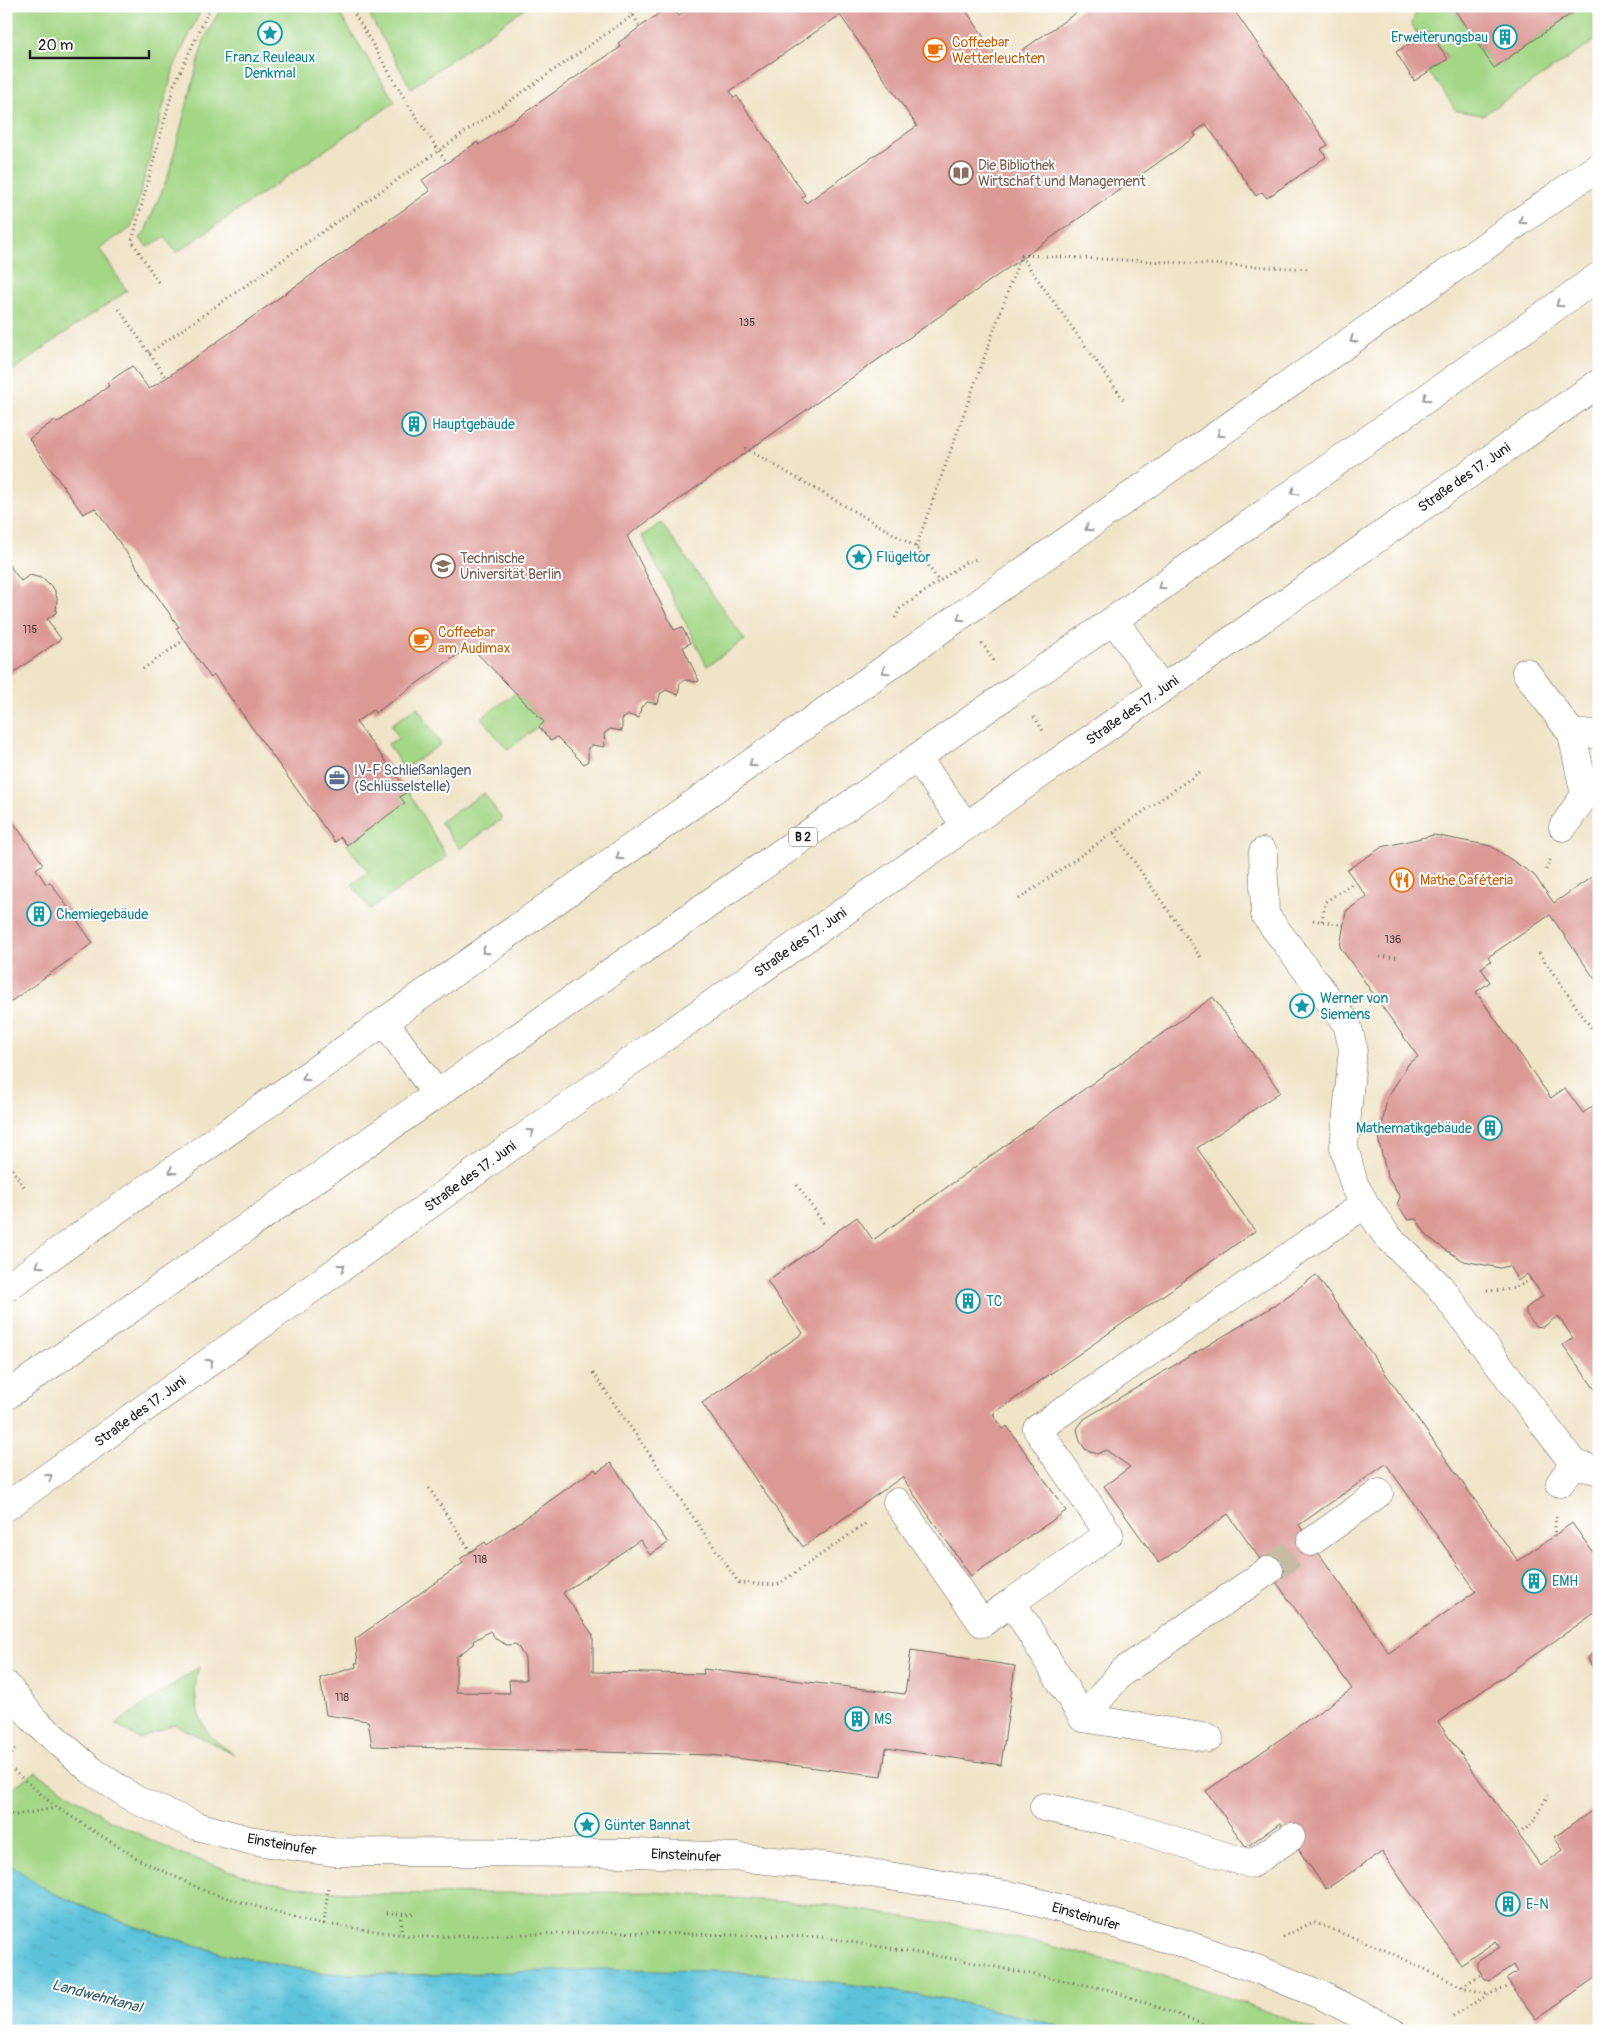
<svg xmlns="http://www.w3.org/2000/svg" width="1605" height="2037" viewBox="0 0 1605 2037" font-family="Pangolin,sans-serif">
	<defs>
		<pattern id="water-ripples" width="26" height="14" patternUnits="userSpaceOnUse" patternTransform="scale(1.25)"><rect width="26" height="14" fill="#5dc3da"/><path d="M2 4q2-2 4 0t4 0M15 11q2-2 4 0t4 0" fill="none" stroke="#50a7ba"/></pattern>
	</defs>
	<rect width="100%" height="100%" fill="#fff"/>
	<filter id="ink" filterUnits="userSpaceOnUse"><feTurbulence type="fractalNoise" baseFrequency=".02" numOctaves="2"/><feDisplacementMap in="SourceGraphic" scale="10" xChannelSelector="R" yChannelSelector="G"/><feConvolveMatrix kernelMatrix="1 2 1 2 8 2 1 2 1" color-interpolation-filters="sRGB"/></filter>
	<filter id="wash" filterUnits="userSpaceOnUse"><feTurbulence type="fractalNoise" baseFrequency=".0096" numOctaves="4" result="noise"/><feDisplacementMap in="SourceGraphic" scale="20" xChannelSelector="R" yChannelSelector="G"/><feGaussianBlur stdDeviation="1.12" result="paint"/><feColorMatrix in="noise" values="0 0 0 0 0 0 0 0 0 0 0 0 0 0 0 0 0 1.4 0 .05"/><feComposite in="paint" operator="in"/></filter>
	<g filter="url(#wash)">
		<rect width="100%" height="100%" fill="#f0e4c8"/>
		<path fill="#a3d685" stroke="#607950" d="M6 6H203L174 67 131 228 99 248 127 291 63 334 6 376Z
			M222 6H335L395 102 176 253 165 237 147 247 140 238 145 232 168 176 204 40Z
			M364 6H528L411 88Z
			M1418 6H1452L1494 68 1582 6H1599V38L1483 115 1456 111 1440 86 1428 72 1448 58 1429 32 1419 38 1412 24Z
			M661 523 745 640 707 666 642 536Z
			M516 693 544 722 508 750 481 718Z
			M417 707 441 744 404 769 388 744 399 738 391 725Z
			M408 791 447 857 370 909 352 884 368 872 347 845 404 803 400 797Z
			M484 793 502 819 460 849 440 822Z
			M199 1667C192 1689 195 1719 212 1737 218 1744 227 1749 234 1754L174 1724 140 1739 115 1724Z
			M36 1772 110 1820 176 1852 261 1881 322 1890 374 1894 654 1892 827 1905 952 1924 1060 1948 1152 1972 1253 2006 1317 2031H1073L1048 2023 958 2002 875 1988 780 1975 710 1971 422 1975 320 1973 225 1954 130 1925 50 1892 6 1862V1790L10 1789Z"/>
		<path fill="url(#water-ripples)" stroke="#3c707b" d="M6 1862 50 1892 130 1925 225 1954 320 1973 422 1975 605 1969 710 1971 780 1975 875 1988 958 2002 1048 2023 1073 2031H6Z"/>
		<g id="blocks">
			<path fill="#db9994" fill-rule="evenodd" d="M669 6H672L679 16 692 6H963L1002 64 1086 6H1231L1328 145 1321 149 1326 157 1267 198 1262 192 1256 196 1206 124 1194 133 1196 136 627 536 674 630 682 627 690 643 683 647 699 681 696 682 686 680 680 683 678 695 666 690 660 694 658 704 648 702 641 707 639 718 629 715 622 719V731L610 729 604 734 605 747 593 745 588 748V761L584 764 557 737 551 741 539 727 544 722 470 646 375 713 373 710 356 722 408 791 400 797 405 803 347 845 341 837 335 842 214 675 211 678 176 628 179 627 95 508 83 514 29 439 55 420 57 423 109 386 107 383 132 366 149 389 166 378 430 191 422 180 477 142 479 145 590 67 621 47 618 43ZM840 15 917 126 806 203 802 197 805 195 737 96 734 98 730 91Z
				M1452 6H1582L1494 68Z
				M1429 32 1448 59 1414 81 1396 52Z
				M6 561 21 581 30 575 44 579 54 589 57 598 56 613 47 619 61 639 6 678Z
				M6 812 43 864 36 869 46 884 50 882 93 943 6 1005Z
				M1434 835 1491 846 1534 875 1554 903 1599 872V985L1550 915 1488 957 1491 961 1481 968 1490 982 1476 992 1551 1098 1565 1088 1583 1113 1599 1102V1395L1563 1345 1573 1338 1558 1316 1543 1327 1535 1326 1526 1314V1308L1543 1296 1527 1274 1518 1281 1509 1266 1500 1268 1464 1261 1446 1250 1428 1237 1416 1219 1408 1220 1397 1204 1400 1197 1387 1176 1379 1142 1387 1098 1409 1063 1418 1057 1340 947 1346 911 1367 897 1347 870 1382 847Z
				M1213 997 1280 1092 1197 1148 1255 1231 993 1414 1003 1429 1007 1426 1066 1511 971 1576 902 1477 803 1547 702 1403 803 1333 767 1281 857 1217 873 1240Z
				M1316 1275 1518 1561 1572 1523 1599 1561V1610L1438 1722 1541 1866 1563 1850 1554 1837 1599 1806V1975L1536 2019 1506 1979 1517 1972 1513 1965 1490 1981 1485 1979 1477 1967V1962L1500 1947 1496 1941 1461 1965 1382 1852 1326 1889 1280 1823 1246 1847 1206 1791 1352 1689 1228 1514 1159 1563 1104 1486 1130 1467 1106 1450 1097 1454 1085 1449 1080 1441 1077 1429 1084 1419 1274 1306ZM1386 1464 1476 1591 1389 1653 1299 1525Z
				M611 1463 668 1543 650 1555 640 1540 563 1593 593 1635V1672L704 1674 703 1669 905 1694 911 1650 1015 1666 1001 1765 886 1748 882 1776 710 1755 372 1746 368 1721 326 1715 320 1678 356 1667 355 1663H358L355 1639 463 1563 460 1559 485 1542 487 1545 595 1469 597 1472ZM490 1631 496 1639 501 1642 507 1645 516 1644 525 1658 526 1680H509L510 1693 456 1692V1657L474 1644 473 1641Z
				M1599 1650V1675L1587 1658Z"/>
		</g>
	</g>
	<g filter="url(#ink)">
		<use href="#blocks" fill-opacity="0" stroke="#666258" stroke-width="1"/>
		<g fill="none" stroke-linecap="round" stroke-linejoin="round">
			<path stroke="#c6bca6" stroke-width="28" stroke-dasharray="28 14" stroke-linecap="butt" d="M1269 1570 1311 1542"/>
			<g stroke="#666258" stroke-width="29">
				<path id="minor" d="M1114 620 1162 689
					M1526 672 1572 734H1599
					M917 758 966 826
					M1563 827 1585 795 1572 734
					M1263 852 1265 915 1347 1024 1353 1048 1344 1147 1354 1184 1365 1204 1387 1236 1439 1286 1574 1464 1599 1471
					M385 1022 437 1095
					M6 1288 1599 166
					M1560 1483 1574 1464
					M897 1502 982 1623 1012 1602
					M1311 1542 1379 1493
					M6 1685 34 1720 91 1770 136 1800 197 1826 249 1840 332 1852 635 1853 737 1857 840 1868 1019 1897 1179 1942 1259 1970 1321 1995 1392 2031
					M1083 1718 1121 1673 1269 1570
					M1209 1738 1083 1718 1012 1602 1109 1534 1037 1429 1365 1204
					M1044 1807 1118 1823 1251 1864 1291 1837"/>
			</g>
			<g stroke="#666258" stroke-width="29">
				<path id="major" d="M6 1396 1155 591 1599 276
					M6 1507 652 1046 1599 383"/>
			</g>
			<path stroke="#666258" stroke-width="3" stroke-dasharray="1 4" stroke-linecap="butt" d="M350 6 409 106 447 163
				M622 6 633 15 640 27
				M1021 255 1310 269
				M1021 256 1124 400
				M158 282 132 241 174 85 211 6
				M119 309 166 378
				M149 353 646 6
				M745 448 916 547 939 582
				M916 547 1021 255
				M895 618 900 609 966 562 978 559
				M982 643 994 661
				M143 669 184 640
				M1034 717 1043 731
				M1114 833 1202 959
				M1546 870 1551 858
				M1019 899 1201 771
				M1313 920 1343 925
				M1322 921 1325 902 1355 882
				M1539 953 1599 1039
				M1380 957H1399
				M6 1161 25 1188
				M797 1185 824 1224
				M1487 1290C1504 1292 1516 1289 1531 1279
				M593 1373 739 1583 777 1585 868 1522
				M429 1488 471 1552
				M1554 1537 1556 1516
				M6 1762 16 1748
				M6 1764 56 1807 138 1859 207 1892 310 1922 419 1937 608 1932 821 1937 961 1960 1110 1990 1224 2031
				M6 1814 16 1815 55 1808
				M1518 1834 1532 1824 1548 1795
				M387 1913 417 1914
				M324 1924 328 1887
				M401 1934 402 1914
				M1283 1937 1313 1922 1385 1950 1462 1987 1489 1994
				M1462 1986 1482 1974
				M1453 2016 1489 1994 1511 1986"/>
			<use href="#minor" stroke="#fff" stroke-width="28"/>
			<use href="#major" stroke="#fff" stroke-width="28"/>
		</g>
		<defs><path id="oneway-chevron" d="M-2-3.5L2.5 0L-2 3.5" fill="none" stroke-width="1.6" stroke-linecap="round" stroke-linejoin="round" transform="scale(1.25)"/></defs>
		<g stroke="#999">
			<use href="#oneway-chevron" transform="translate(1522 221) rotate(145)"/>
			<use href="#oneway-chevron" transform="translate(1559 304) rotate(145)"/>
			<use href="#oneway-chevron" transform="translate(1353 340) rotate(145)"/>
			<use href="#oneway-chevron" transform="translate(1426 398) rotate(145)"/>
			<use href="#oneway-chevron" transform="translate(1220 434) rotate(145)"/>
			<use href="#oneway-chevron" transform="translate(1294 492) rotate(145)"/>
			<use href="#oneway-chevron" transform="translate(1088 528) rotate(145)"/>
			<use href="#oneway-chevron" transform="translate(1161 586) rotate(145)"/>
			<use href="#oneway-chevron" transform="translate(960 618) rotate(145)"/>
			<use href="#oneway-chevron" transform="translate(885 671) rotate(145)"/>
			<use href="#oneway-chevron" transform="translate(752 764) rotate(145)"/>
			<use href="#oneway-chevron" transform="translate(619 857) rotate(145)"/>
			<use href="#oneway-chevron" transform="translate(485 951) rotate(145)"/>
			<use href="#oneway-chevron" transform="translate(305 1078) rotate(145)"/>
			<use href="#oneway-chevron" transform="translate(531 1132) rotate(-36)"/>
			<use href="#oneway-chevron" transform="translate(172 1171) rotate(145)"/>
			<use href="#oneway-chevron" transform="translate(39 1265) rotate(145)"/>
			<use href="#oneway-chevron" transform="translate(342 1267) rotate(-36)"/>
			<use href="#oneway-chevron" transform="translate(210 1362) rotate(-36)"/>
			<use href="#oneway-chevron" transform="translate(49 1477) rotate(-35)"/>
		</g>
	</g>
	<defs>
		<g id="sight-ring" transform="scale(1.25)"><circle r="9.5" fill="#fff" stroke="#0f9aa8" stroke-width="1.5"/><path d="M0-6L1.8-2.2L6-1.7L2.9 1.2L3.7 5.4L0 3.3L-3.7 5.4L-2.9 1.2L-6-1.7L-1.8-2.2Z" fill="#0f9aa8"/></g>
		<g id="building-ring" transform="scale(1.25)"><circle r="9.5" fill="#fff" stroke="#0f9aa8" stroke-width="1.5"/><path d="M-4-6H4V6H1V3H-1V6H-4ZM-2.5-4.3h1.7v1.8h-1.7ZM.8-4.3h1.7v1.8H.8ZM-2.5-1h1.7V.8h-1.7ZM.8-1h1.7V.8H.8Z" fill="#0f9aa8"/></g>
		<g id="cafe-ring" transform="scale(1.25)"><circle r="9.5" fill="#fff" stroke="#e8710a" stroke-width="1.5"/><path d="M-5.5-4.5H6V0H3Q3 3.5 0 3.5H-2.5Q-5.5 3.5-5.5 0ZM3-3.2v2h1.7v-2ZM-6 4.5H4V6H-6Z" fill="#e8710a"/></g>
		<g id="library-ring" transform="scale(1.25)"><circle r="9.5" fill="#fff" stroke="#8d6e63" stroke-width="1.5"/><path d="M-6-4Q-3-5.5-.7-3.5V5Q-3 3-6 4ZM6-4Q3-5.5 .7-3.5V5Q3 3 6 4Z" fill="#8d6e63"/></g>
		<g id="university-ring" transform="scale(1.25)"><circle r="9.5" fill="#fff" stroke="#8d6e63" stroke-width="1.5"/><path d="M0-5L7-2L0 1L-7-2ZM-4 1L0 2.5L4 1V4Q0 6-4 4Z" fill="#8d6e63"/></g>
		<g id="office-ring" transform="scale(1.25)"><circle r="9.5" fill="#fff" stroke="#5c6f8a" stroke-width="1.5"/><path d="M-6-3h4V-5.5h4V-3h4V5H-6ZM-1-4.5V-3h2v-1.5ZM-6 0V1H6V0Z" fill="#5c6f8a"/></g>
		<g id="restaurant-ring" transform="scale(1.25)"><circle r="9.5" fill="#fff" stroke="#e8710a" stroke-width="1.5"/><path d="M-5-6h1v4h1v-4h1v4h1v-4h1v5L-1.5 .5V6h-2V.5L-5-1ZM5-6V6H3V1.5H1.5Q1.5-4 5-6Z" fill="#e8710a"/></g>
	</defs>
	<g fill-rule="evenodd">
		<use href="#sight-ring" x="270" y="33"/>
		<use href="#building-ring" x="1505" y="37"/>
		<use href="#cafe-ring" x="935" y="50"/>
		<use href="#library-ring" x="961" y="173"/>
		<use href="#building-ring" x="414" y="424"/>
		<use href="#sight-ring" x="859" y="557"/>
		<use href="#university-ring" x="443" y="566"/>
		<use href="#cafe-ring" x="421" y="640"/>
		<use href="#office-ring" x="337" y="778"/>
		<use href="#restaurant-ring" x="1402" y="880"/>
		<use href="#building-ring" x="39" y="914"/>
		<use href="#sight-ring" x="1302" y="1006"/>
		<use href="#building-ring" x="1490" y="1128"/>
		<use href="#building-ring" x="968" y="1301"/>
		<use href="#building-ring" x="1534" y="1581"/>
		<use href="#building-ring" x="857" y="1719"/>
		<use href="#sight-ring" x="587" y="1825"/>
		<use href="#building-ring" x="1508" y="1904"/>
	</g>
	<g text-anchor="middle" stroke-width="4" stroke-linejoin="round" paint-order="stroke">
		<g font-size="11" fill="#4c3b3a">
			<text x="747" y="326">135</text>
			<text x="30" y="633">115</text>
			<text x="1393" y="943">136</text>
			<text x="480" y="1563">118</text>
			<text x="342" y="1701">118</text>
		</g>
		<rect fill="#fff" stroke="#606060" stroke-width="1" x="789" y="827.5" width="28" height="19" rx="4"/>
		<g font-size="12" font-weight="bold" fill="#1c1c1c">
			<text x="803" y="841">B 2</text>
		</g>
		<g font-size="14" fill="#0d838f" stroke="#fff" text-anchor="start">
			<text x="1488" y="42" text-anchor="end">Erweiterungsbau</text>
			<text x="270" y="62" text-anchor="middle">Franz Reuleaux<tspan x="270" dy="16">Denkmal</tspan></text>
			<text x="432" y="429">Hauptgebäude</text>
			<text x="876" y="562">Flügeltor</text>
			<text x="56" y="919">Chemiegebäude</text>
			<text x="1320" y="1003">Werner von<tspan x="1320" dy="16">Siemens</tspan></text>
			<text x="1472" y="1133" text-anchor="end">Mathematikgebäude</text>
			<text x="986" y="1306">TC</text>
			<text x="1552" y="1586">EMH</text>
			<text x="874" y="1724">MS</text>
			<text x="604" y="1830">Günter Bannat</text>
			<text x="1526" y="1909">E-N</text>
		</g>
		<g font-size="14" fill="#c56008" stroke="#fff" text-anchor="start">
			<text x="952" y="47">Coffeebar<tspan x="952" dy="16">Wetterleuchten</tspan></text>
			<text x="438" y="637">Coffeebar<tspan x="438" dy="16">am Audimax</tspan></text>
			<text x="1420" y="885">Mathe Caféteria</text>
		</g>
		<g font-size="14" fill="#785e54" stroke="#fff" text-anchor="start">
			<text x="978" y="170">Die Bibliothek<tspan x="978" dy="16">Wirtschaft und Management</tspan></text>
			<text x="460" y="563">Technische<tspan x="460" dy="16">Universität Berlin</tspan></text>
		</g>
		<g font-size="14" fill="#1c1c1c" stroke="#fff">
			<text transform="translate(1464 477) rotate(-35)" y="5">Straße des 17. Juni</text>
			<text transform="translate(1132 710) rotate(-35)" y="5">Straße des 17. Juni</text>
			<text transform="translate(800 942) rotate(-35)" y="5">Straße des 17. Juni</text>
			<text transform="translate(470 1176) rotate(-36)" y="5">Straße des 17. Juni</text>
			<text transform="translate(140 1411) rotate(-36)" y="5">Straße des 17. Juni</text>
			<text transform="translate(282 1844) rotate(10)" y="5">Einsteinufer</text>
			<text transform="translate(686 1855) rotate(3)" y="5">Einsteinufer</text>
			<text transform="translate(1086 1916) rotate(16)" y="5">Einsteinufer</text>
		</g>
		<g font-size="14" fill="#4e5e75" stroke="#fff" text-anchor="start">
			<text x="354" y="775">IV-F Schließanlagen<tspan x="354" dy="16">(Schlüsselstelle)</tspan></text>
		</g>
		<g font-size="15" font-style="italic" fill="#365f68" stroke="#fff">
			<text transform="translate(97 1996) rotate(15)" y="5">Landwehrkanal</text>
		</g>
	</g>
	<rect width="1605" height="2037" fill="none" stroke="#fff" stroke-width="25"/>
	<path d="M30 50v8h119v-8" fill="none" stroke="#1c1c1c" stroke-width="2.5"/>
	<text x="38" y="50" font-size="15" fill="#1c1c1c" stroke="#ffffff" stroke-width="4" paint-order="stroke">20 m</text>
</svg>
